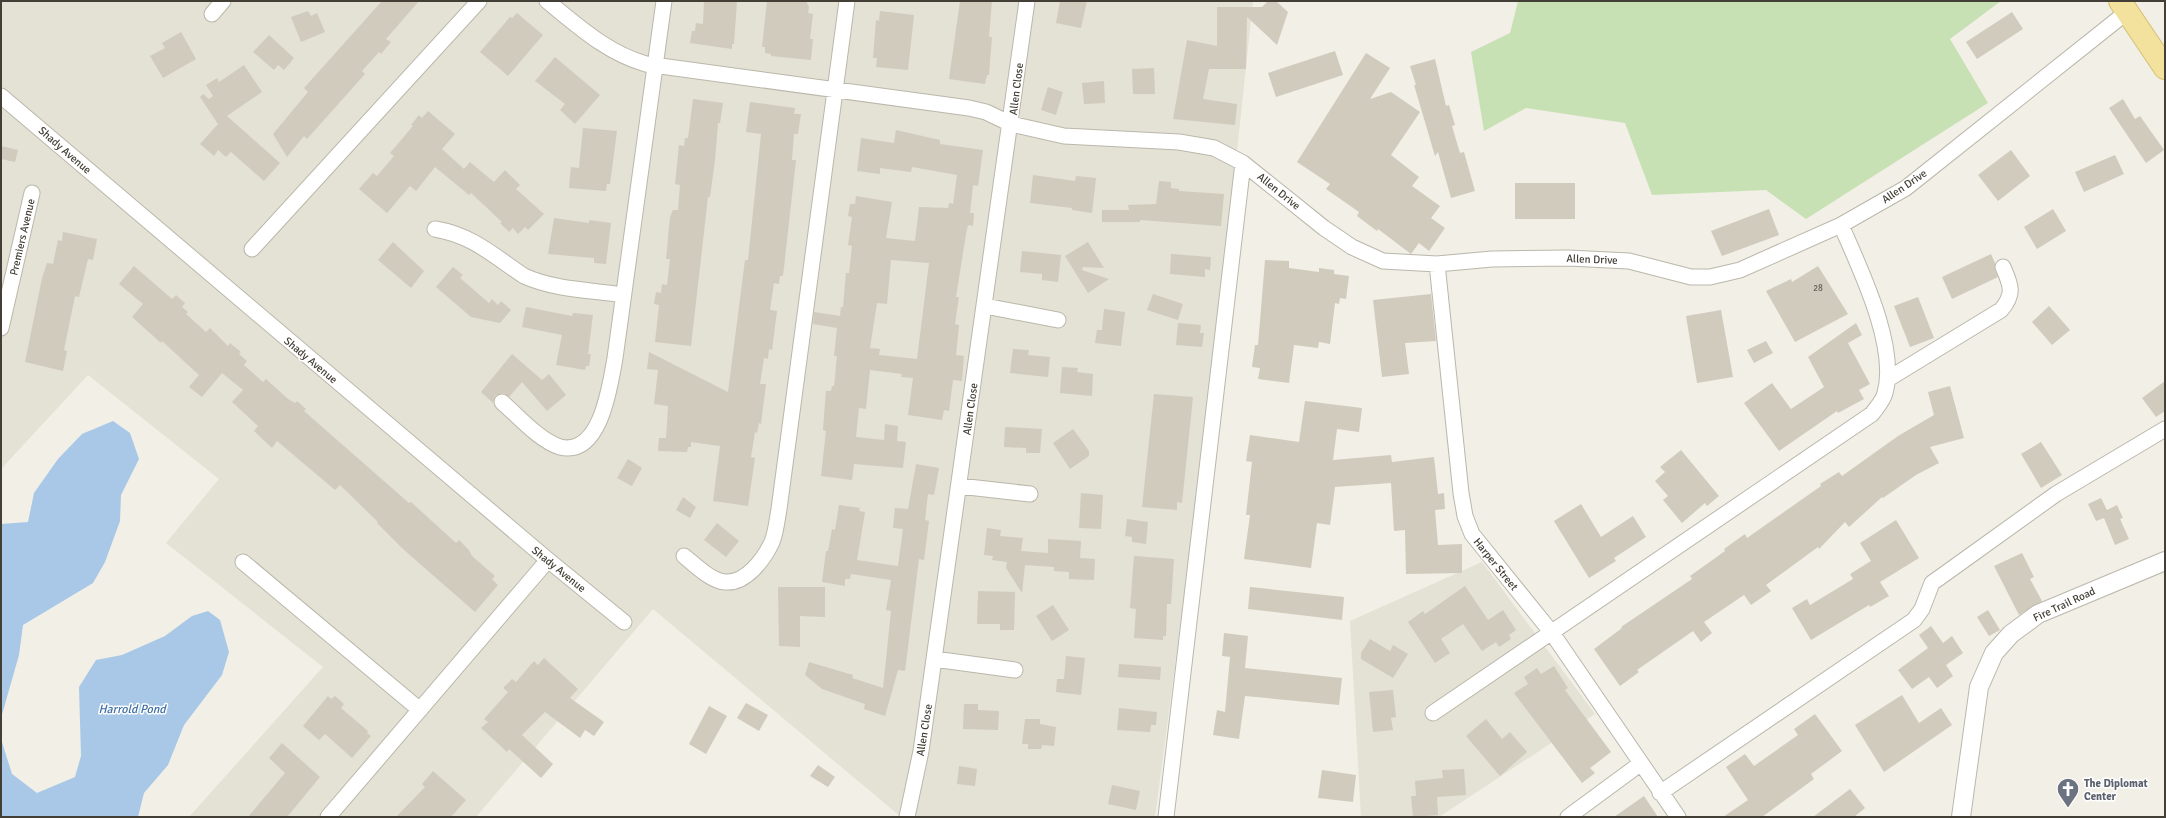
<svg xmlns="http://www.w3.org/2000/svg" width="2166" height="818" viewBox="0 0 2166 818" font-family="Signika,sans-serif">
	<rect width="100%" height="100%" fill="#f1efe6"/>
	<path fill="#e4e1d5" d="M1 1H1253L1212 386 1155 817H901L653 609 476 817H189L323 667 166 543 219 479 88 375 1 469Z
		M1482 562 1595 714 1439 817H1361L1350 621Z"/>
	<path fill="#c8e1b4" d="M1518 1H2001L1950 39 1988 103 1806 219 1766 190 1652 195 1625 123 1526 108 1484 131 1471 52 1510 33Z"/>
	<path fill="#a9c8e7" d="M113 421 130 433 139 459 121 495 120 521 105 562 93 583 23 625 19 655 1 718V524L28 522 34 493 58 459 82 434Z
		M208 611 220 620 229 652 222 675 184 725 168 765 144 793 138 817H1V739L12 774 37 793 75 777 81 756 79 687 96 660 122 655 165 636 192 616Z"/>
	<path fill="#d1cbbd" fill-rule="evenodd" d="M382 1H419L386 39 391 42 381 54 379 52 362 71 365 74 307 139 304 136 287 157 273 134 308 92 304 88Z
		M704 1H737L734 44H732V49L690 43 692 31H695L696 23 703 24Z
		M767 1H806L809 7 808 13 813 14 810 39H813L811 60 771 56V54L765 53V47H762Z
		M960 1H992L989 37H992L989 75H987L985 84 949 79Z
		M1060 1H1087L1081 28 1056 23Z
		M1268 1H1276L1288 12 1277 45 1247 17 1246 69H1209L1203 99 1237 104 1235 125 1173 119 1187 40 1217 46V7H1262Z
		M308 11 311 16 317 13 325 32 301 42 291 17Z
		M880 11 914 15 908 70 876 67 877 58H873L876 20 879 21Z
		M2012 12 2023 29 1977 59 1966 42Z
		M517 13 543 35 508 76 480 52 510 17 512 18Z
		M181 32 196 59 163 78 150 56 165 48 162 43Z
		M269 35 294 58 284 70 278 65 274 70 253 52Z
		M1335 51 1343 75 1276 97 1268 73Z
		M1366 53 1390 68 1370 99 1391 92 1420 112 1391 155 1419 177 1412 186 1440 206 1431 218 1445 228 1429 251 1419 243 1411 254 1378 229 1377 231 1357 216 1359 212 1326 189 1330 184 1297 162Z
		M555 57 600 95 575 124 560 110 565 104 535 81Z
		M1435 59 1446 106 1449 105 1455 125 1452 126 1460 153 1464 152 1475 191 1451 198 1438 152 1435 156 1414 85H1416L1410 66Z
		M244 65 262 92 227 116 280 163 264 181 231 152 226 157 218 150 214 156 200 144 218 124 200 97 203 94 209 99 213 96 206 85 217 78 219 82Z
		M1154 68 1155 94H1133L1132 69Z
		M1104 81 1105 103 1084 104 1082 83Z
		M1048 87 1063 92 1056 115 1041 110Z
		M693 99 723 103 720 123H718L715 160 710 197H708L691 346 655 342 659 305 654 304 656 292 661 293 662 284 667 285 670 259H666L670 217 673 210H678L680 185 675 184 679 145 684 146 685 138H688Z
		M2123 99 2135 119 2140 116 2164 150 2146 163 2109 108Z
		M750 102 795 108 794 114H801L798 134H794L792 160H796L783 276H780L779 284 774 283 770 310 777 311 772 350 769 349 768 359 764 358 760 384H766L761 424 759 423 757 433 755 432 751 457 755 458 748 506 713 501 720 446 691 442V447H688L687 452 658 451 659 438H666L668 406 654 404 658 370 647 369 649 352 728 392 745 260H748L761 134 746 132Z
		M428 111 455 134 442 149 464 169 470 162 494 182 505 170 520 185 516 189 544 214 528 230 525 227 518 234 513 228 509 232 500 223 502 222 471 193 469 195 435 167 416 191 410 186 387 213 359 189 373 173 377 176 394 156 390 153 413 126 411 125 419 115 422 118Z
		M583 128 617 131 610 184H607L606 191 569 188 571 167 579 168Z
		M896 130 940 140V144L983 150 978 186 973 185 970 213H974L973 226 968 225 966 234 956 297H959L955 324 959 325 956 355 964 356 962 381 953 380 949 411 944 410 942 420 908 415 913 378 901 377 902 374 870 370 866 409 859 408 856 437 884 440 885 424 898 426 897 441 906 442 903 468 854 464 852 480 821 476 826 431 823 430 825 403 826 391H831L832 386H834L837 356H834L837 328 813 324 814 312 840 316 841 307H843L846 273H849L852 246 848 245 852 217 848 216 850 204H855L856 196 892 202 886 238 915 241 919 207 948 208 949 203 953 204 957 175 912 167 911 172 880 168V174L857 171 861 138 894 143ZM891 260 929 263 917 359 879 355 880 349 870 348 877 303 887 304Z
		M1 146 18 150 15 162 1 159Z
		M2011 150 2030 176 1998 201 1978 175Z
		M2115 155 2124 174 2084 192 2075 172Z
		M1033 175 1075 181 1076 176 1096 178 1092 213 1072 210V208L1030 203Z
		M1159 181 1171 182V188L1179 189V191L1224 194 1221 226 1140 220V222H1102V210H1129L1128 205 1156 204Z
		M1515 183H1575V219H1515Z
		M1769 209 1779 235 1722 256 1711 231Z
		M2053 209 2066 231 2037 249 2024 227Z
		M554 218 589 223V220L611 223 606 264 594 263V258L548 254Z
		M63 232 97 239 93 260 88 259 79 297 75 296 64 350 67 351 63 371 25 362 42 278 47 263 53 264 58 240 62 241Z
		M393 242 424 271 411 288 378 260Z
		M1088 242 1104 268 1083 267 1082 270 1109 279 1088 293 1065 256Z
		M1022 251 1061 255 1058 282 1042 280V274L1020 272Z
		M1171 254 1211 257 1210 270 1205 269V277L1170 274Z
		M1991 254 1995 263V270L1998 277 1952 299 1942 277Z
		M1265 260 1289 261V268L1319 272V268L1334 270V274L1349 276 1346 299 1340 298 1339 304 1335 303 1330 344 1319 342 1318 348 1294 345 1289 383 1258 379 1260 368 1252 367 1255 345H1258Z
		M134 266 172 299 176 295 185 303 182 307 188 312 186 314 206 332 210 328 228 346 230 343 241 352 239 354 247 361 244 365 263 382 266 379 288 399 295 403 297 401 306 409 304 411 409 503 411 502 456 543 459 540 469 550 472 556 495 576 492 579 498 585 475 612 403 549 377 523 378 522 340 485 335 490 277 441 272 448 254 431 258 426 232 402 243 390 222 373 202 397 189 387 199 375 162 341 161 343 132 317 143 304 119 284Z
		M1818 266 1848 314 1795 342 1766 291 1791 279 1792 282Z
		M453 267 463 275 460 278 489 303 492 299 498 305 501 301 511 310 500 323 471 317 436 287Z
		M1153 294 1183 304 1178 320 1147 310Z
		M1431 294 1436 341 1405 343 1409 374 1382 377 1373 300Z
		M1918 297 1934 338 1910 347 1894 306Z
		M2049 306 2070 330 2052 345 2032 322Z
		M526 307 572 316 573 313 593 315 588 354H591L589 366H586L585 370 556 365 562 335 522 327Z
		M1104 309 1125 312 1121 346 1095 343 1097 330H1102Z
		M1721 310 1733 377 1697 383 1686 316Z
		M1178 323 1201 325 1200 333H1204L1202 347 1176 345Z
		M1856 323 1862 335 1848 343 1870 384 1859 390 1864 399 1838 413 1837 411 1779 451 1744 403 1772 383 1791 409 1824 387 1808 357Z
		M1766 341 1773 353 1754 363 1747 350Z
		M1013 349 1029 350 1028 355 1050 357 1048 377 1010 373Z
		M512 354 542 380 549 374 566 395 547 411 522 382 509 397 504 393 499 394 495 396 493 403 481 392Z
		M1062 367 1078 368 1077 372 1093 374 1092 396 1060 393Z
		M2165 381V411L2156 417 2142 398Z
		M1950 386 1964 438 1930 447 1939 463 1916 475 1883 498 1882 497 1849 527 1845 522 1819 549 1818 547 1766 585 1771 591 1751 605 1744 595 1704 622 1712 633 1701 642 1693 631 1637 670 1639 672 1620 686 1594 649 1622 628 1621 627 1692 579 1690 576 1725 551 1724 549 1745 534 1747 538 1821 486 1820 484 1839 472 1842 476 1898 436 1934 415 1928 392Z
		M1154 394 1193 397 1182 503 1177 502V510L1142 507Z
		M1305 401 1362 408 1359 432 1337 429 1333 460 1391 455 1392 462 1434 457 1438 494 1444 493 1445 509 1435 510 1438 545 1462 544V573L1406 574 1405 530 1394 531 1391 483 1335 487 1330 525 1317 523 1311 568 1244 559 1250 515H1246L1252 462 1246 461 1250 435 1299 442Z
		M1005 427 1042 429 1040 453H1026V448L1004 447Z
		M1073 429 1089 451V456L1070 469 1053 443Z
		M2041 442 2062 475 2041 488 2021 454Z
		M1681 450 1719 496 1707 506 1705 503 1682 523 1663 500 1668 496 1655 481 1665 472 1660 467Z
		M628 459 642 468 632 486 617 478Z
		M916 464 939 468 934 495 928 494 925 520 929 521 924 560 919 559 905 671 898 670 885 716 864 709 865 704 822 689 805 675 809 662 853 675 852 678 883 688 891 611 886 610 891 580 851 574 850 579H845V586L822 582 826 551H828L832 529 835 530 839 505 860 508 859 511 865 512 857 560 898 566 903 529 893 528 895 508 908 509Z
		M1081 493 1103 495 1101 529 1079 528Z
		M683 497 696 507 690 518 676 510Z
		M2101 498 2107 510 2117 505 2123 518 2120 519 2129 539 2115 545 2104 518 2096 521 2088 504Z
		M1581 504 1601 537 1633 516 1646 537 1614 558 1616 561 1589 578 1554 521Z
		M1127 519 1148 522 1146 544 1132 542V537L1125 536Z
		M1896 520 1919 558 1880 582 1889 596 1870 607 1869 605 1811 640 1792 608 1807 599 1810 605 1853 579 1850 574 1871 561 1860 543Z
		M717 523 739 541 726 557 704 540Z
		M987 528 1001 530 1000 536 1023 538 1021 551 1048 553V539L1081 541 1080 558 1095 559 1094 580 1069 579V572L1054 571V567L1025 565 1022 593 1006 568 1007 562 992 560 993 556 984 555Z
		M2022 553 2034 577 2030 579 2042 601 2019 615 1994 566Z
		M1134 556 1174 559 1171 604H1167L1166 636H1163V640L1134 638 1136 609 1130 608Z
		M1465 586 1488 620 1503 610 1516 630 1509 635 1511 639 1499 647 1496 642 1482 651 1463 624 1441 639 1450 653 1435 663 1408 622 1423 611 1425 614Z
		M778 587H825V617L800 616V647L779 646Z
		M1250 587 1344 597 1342 620 1248 609Z
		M978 591 1015 592 1014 630H1000V624H977Z
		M1053 605 1069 630 1052 641 1036 616Z
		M1988 610 2000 630 1989 636 1977 617Z
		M1931 626 1943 643 1952 636 1963 653 1946 665 1953 676 1937 688 1929 677 1912 689 1898 670 1928 648 1919 635Z
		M1224 633 1248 636 1245 668 1342 678 1339 705 1245 696 1239 739 1213 735 1217 710 1225 712 1230 657 1222 656Z
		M1370 639 1390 651 1393 645 1408 654 1393 678 1361 659V653Z
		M1066 656 1085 658 1081 695 1056 692 1057 679H1064Z
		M544 658 578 689 570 698 604 722 594 736 585 730 580 738 545 712 522 735 553 764 541 778 509 749 507 752 481 728 488 722 484 719 508 692 503 688 512 679 516 682 534 661 538 665Z
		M1119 664 1161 667 1160 680 1118 677Z
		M1554 666 1568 688 1565 690 1611 752 1590 768 1595 773 1582 783 1514 693 1528 684 1524 677 1537 668 1541 674Z
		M1393 690 1396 717 1391 718 1393 730 1373 732 1369 692Z
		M1902 695 1919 723 1941 708 1952 725 1884 772 1855 725Z
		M328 696 331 699 335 696 344 704 341 708 368 731 367 733 371 736 352 758 325 734 319 740 303 726Z
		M746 703 768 715 759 731 737 718Z
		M964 704H978V710L999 711 998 730 963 729Z
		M709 706 727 716 706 754 689 744Z
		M1119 708 1157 712 1156 725H1151L1150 732 1117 730Z
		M1815 714 1842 751 1811 774 1814 779 1762 817H1723L1748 800 1726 767 1745 754 1754 766 1798 735 1794 729Z
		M1025 719H1040V724L1056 727 1054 746 1042 745 1041 749H1028V744H1022Z
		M1486 719 1502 739 1510 732 1527 752 1500 776 1466 736Z
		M282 743 320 777 287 817H248L285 773 269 758Z
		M818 765 835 777 828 787 810 776Z
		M959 766 977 769 975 786 957 784Z
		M1464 769 1466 795 1437 797 1438 815 1413 817 1411 796H1416L1415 781 1443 778 1442 770Z
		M1322 770 1356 775 1353 802 1318 798Z
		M433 771 466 800 451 817H396L425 787 422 784Z
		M1112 785 1140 791 1136 810 1108 804Z
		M1850 789 1865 808 1854 817H1813Z
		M1644 796 1658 817H1614Z"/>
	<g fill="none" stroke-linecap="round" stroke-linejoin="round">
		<g stroke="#bbb7aa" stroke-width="17">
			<path id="minor" d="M547 1C578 26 607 53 646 64L969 108 986 112 1011 124 1064 136 1179 142 1214 148 1243 163 1324 228 1352 247 1383 261 1437 264 1492 259 1568 258 1629 261 1691 277H1710L1740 270 1841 225 1906 188 2127 12
				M212 14 223 1
				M1 96 548 560 624 622
				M435 229C472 235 494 256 524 276 555 290 591 290 623 295
				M252 249 479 1
				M1437 264 1461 493 1465 516 1472 534 1552 633 1678 817
				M985 306 1058 320
				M1 328 32 193
				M1888 379 2001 310C2015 294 2011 285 2003 267
				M502 402C518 416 540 441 560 447 601 457 610 385 615 358L664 1
				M959 486 1030 494
				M684 556C695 565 711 581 725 582 746 584 764 559 772 542 776 532 777 520 779 509L847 1
				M243 562 420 710
				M934 659 1015 670
				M1433 713 1872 414C1877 407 1883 401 1885 393 1898 346 1860 269 1841 225
				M1660 793 1914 620 1922 609 1932 583 1953 568 2056 494 2165 429
				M328 817 548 560
				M907 817 921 751 1027 1
				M1166 817 1243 163
				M1568 817 1640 764"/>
		</g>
		<g stroke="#bbb7aa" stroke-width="20">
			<path id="tertiary" d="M1961 817 1979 687 1994 653 2011 634 2038 614 2165 561"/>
		</g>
		<g stroke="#d5c071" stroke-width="24">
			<path id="primary" d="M2120 1 2165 68"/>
		</g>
		<use href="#minor" stroke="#fff" stroke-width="15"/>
		<use href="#tertiary" stroke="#fff" stroke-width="18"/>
		<use href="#primary" stroke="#f2e29e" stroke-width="22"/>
	</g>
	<defs>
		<g id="church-pin" transform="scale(1.15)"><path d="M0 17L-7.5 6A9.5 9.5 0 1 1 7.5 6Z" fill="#6b7280" stroke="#fff"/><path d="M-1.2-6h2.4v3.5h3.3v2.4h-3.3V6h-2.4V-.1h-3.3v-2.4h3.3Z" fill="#fff"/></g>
	</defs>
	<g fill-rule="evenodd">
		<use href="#church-pin" x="2068" y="789"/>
	</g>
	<g text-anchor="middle" stroke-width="3" stroke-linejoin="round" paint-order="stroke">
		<g font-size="9" fill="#666258">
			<text x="1818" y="291">28</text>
		</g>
		<g font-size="11" fill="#433f36" stroke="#fff">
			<text transform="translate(1016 89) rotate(-83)" y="4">Allen Close</text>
			<text transform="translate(65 150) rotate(41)" y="4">Shady Avenue</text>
			<text transform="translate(1904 186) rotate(-34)" y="4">Allen Drive</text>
			<text transform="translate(1279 191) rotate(39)" y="4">Allen Drive</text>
			<text transform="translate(22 237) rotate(-77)" y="4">Premiers Avenue</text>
			<text transform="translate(1592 259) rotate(2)" y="4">Allen Drive</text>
			<text transform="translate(311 360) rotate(40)" y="4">Shady Avenue</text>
			<text transform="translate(970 409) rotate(-82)" y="4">Allen Close</text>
			<text transform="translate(1496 564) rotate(51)" y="4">Harper Street</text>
			<text transform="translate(559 569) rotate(39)" y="4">Shady Avenue</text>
			<text transform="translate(2064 604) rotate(-25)" y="4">Fire Trail Road</text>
			<text transform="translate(924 730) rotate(-81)" y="4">Allen Close</text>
		</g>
		<g font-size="11" font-weight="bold" fill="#5b616d" stroke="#fff" text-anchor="start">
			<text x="2084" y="787">The Diplomat<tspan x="2084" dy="13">Center</tspan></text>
		</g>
		<g font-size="12" font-style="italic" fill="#3d6ea2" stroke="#fff">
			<text x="132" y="713">Harrold Pond</text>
		</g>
	</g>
	<rect width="2166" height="818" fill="none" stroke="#433f36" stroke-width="4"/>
</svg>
